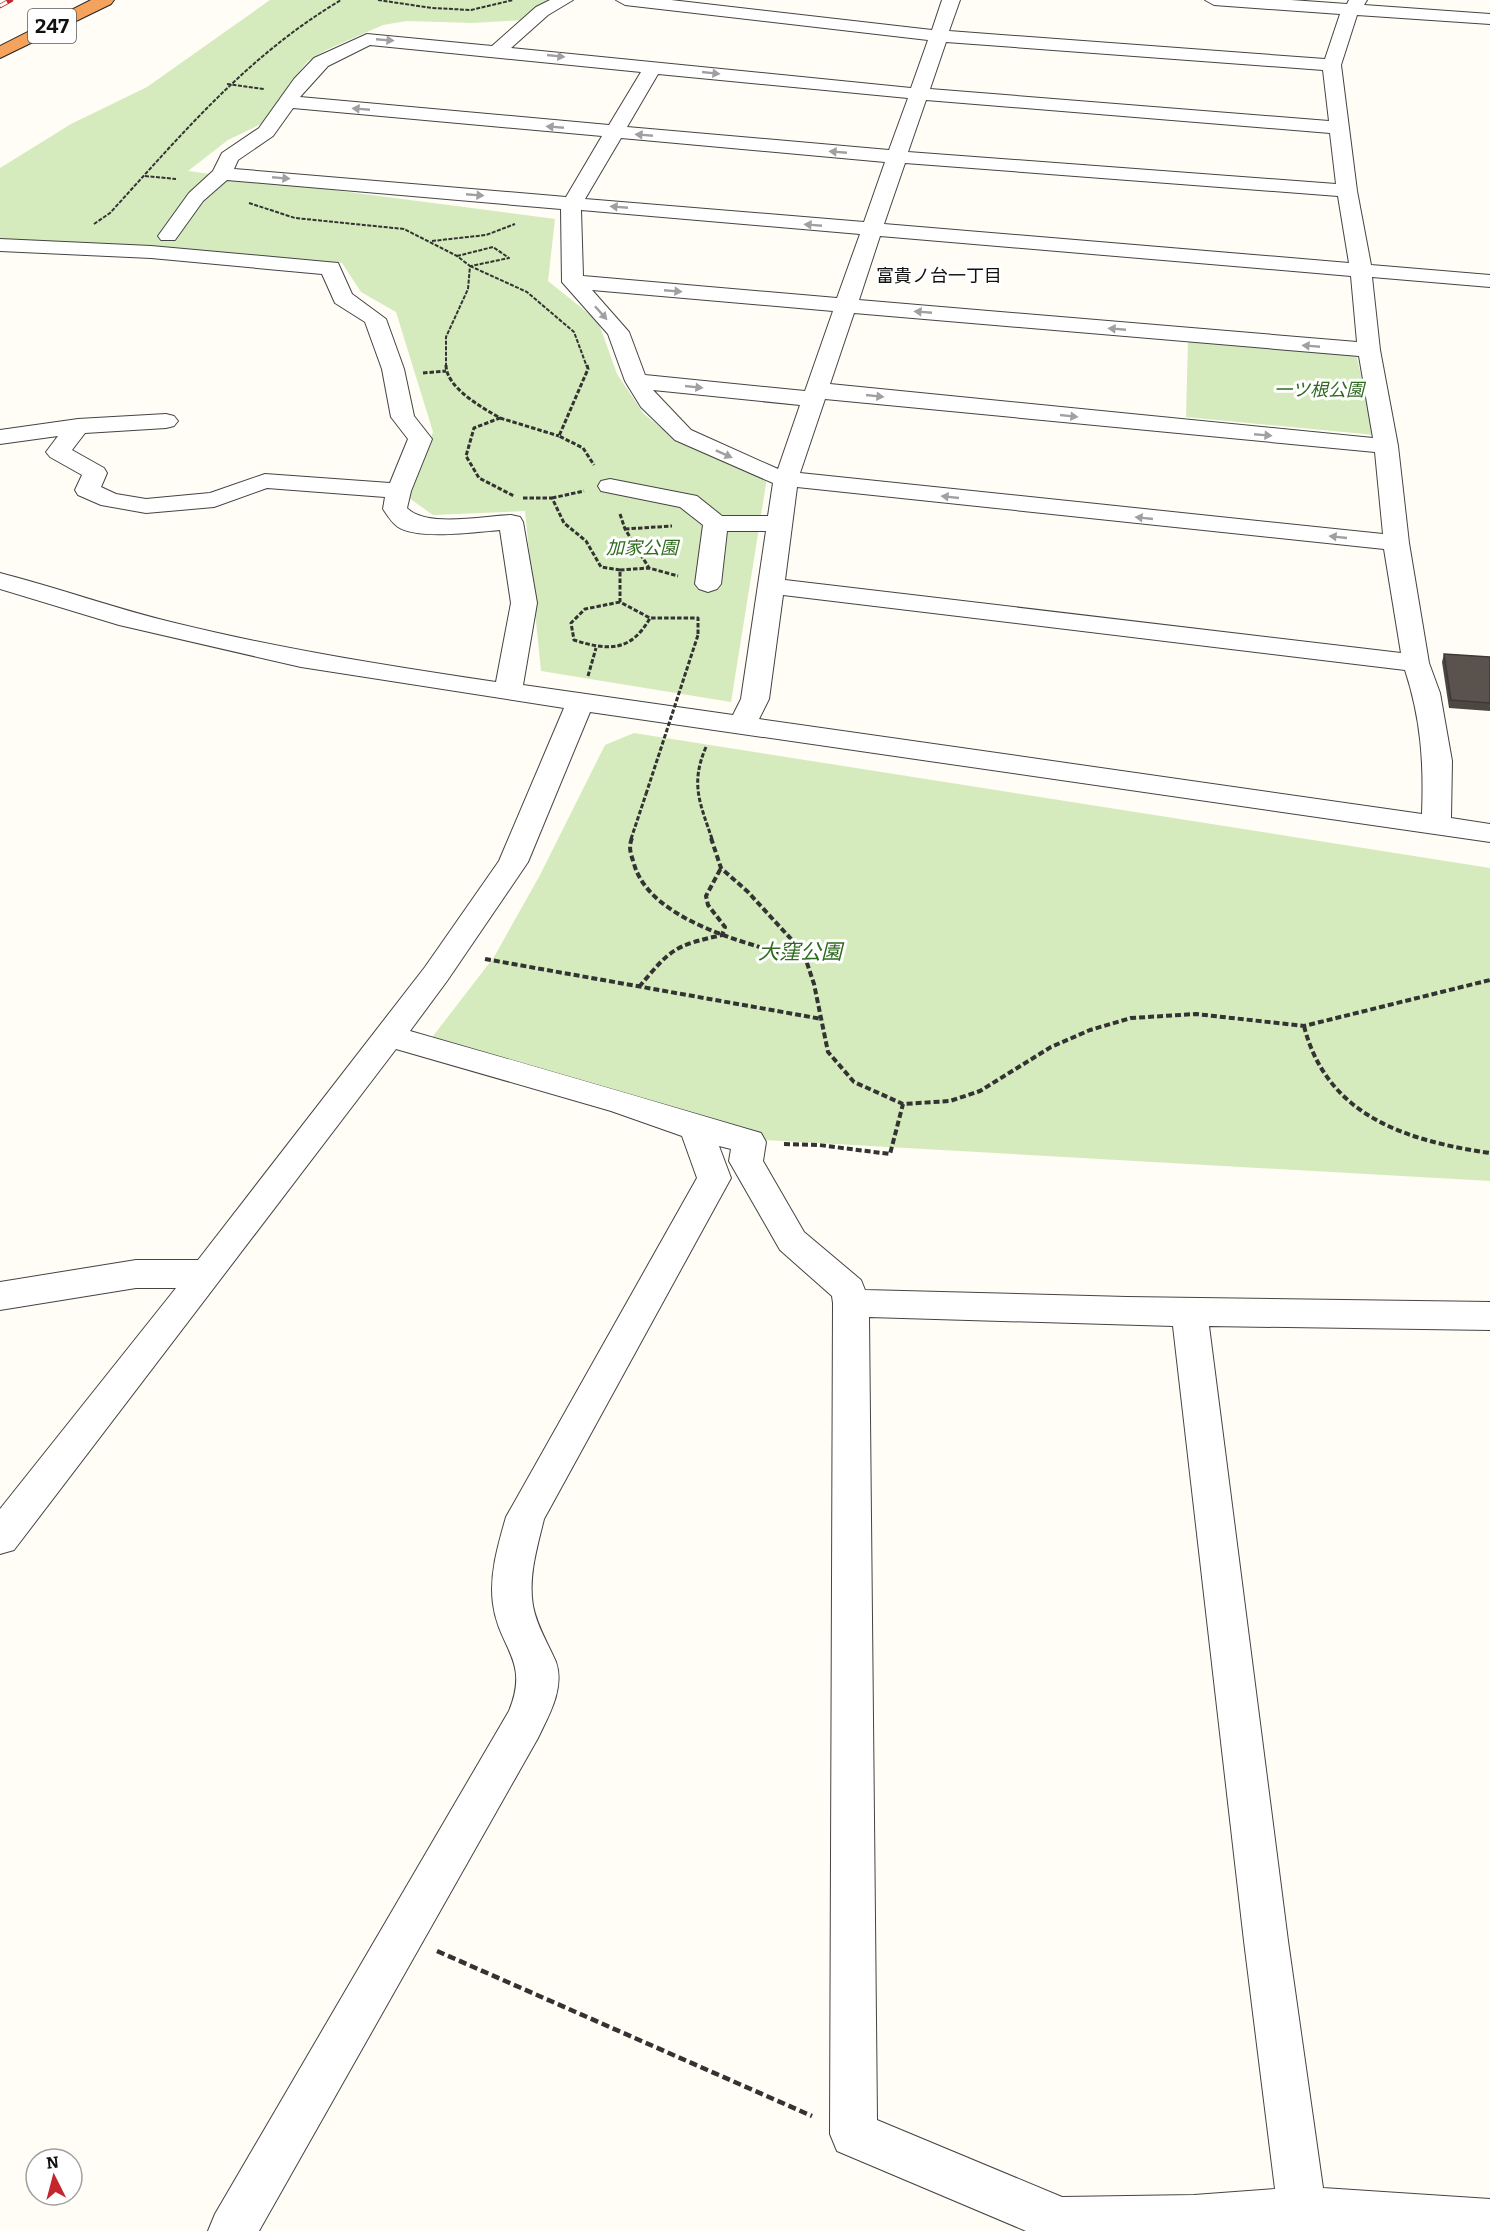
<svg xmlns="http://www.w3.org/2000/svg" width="1490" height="2231" viewBox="0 0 1490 2231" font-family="Bitter,'Noto Sans JP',serif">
	<rect width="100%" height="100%" fill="#fffdf5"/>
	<path fill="#d5ebbd" d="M270 0H556L524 20 473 23 407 21 383 25 326 50 308 61 289 84 278 109 265 122 228 140 188 171 555 219 548 281 598 321 617 374 644 414 676 440 767 478 731 702 541 671 525 511 433 515 409 498 433 432 396 312 361 292 342 263 95 243 0 241V168L71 124 147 87Z
		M1188 339 1356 354 1375 435 1186 417Z
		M634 733 1490 868V1181L764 1140 430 1040 494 957 540 875 605 745Z"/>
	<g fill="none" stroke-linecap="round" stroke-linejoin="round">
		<g stroke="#444" stroke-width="2">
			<path id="minor" d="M550 0H573L548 15 511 48 911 88 928 40 625 5 616 0H671L932 30 942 0H960L949 31 1325 59 1340 14 1214 5 1205 0H1291L1347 4 1349 0H1367L1364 5 1490 14V24L1357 15 1341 65 1357 191 1371 265 1490 275V287L1372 277 1380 350 1398 446 1409 543 1429 663 1440 693 1452 761 1451 818 1490 824V842L590 712 528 862 447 981 410 1031C527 1064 644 1098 761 1133L766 1142 763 1161 804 1232 861 1280 865 1290 1127 1297 1490 1302V1330L1209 1326 1288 1941 1323 2188 1490 2199V2231H1026L837 2151 830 2134 833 1303 832 1296 780 1250 729 1161 731 1149 719 1146 731 1178 544 1519C537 1548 528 1577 533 1606 537 1627 548 1643 556 1662 565 1688 549 1715 538 1738L259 2231H208L215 2214 509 1711C530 1660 499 1649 493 1604 489 1575 498 1545 506 1517L697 1178 682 1136 611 1111 396 1049 14 1550 0 1554V1509L176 1288H136L0 1310V1282L136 1260H198L425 967 499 861 564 708 301 667 119 625 0 589V573C59 588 116 609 175 623 281 649 388 666 496 682L511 603 500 530C476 532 418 540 398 527 392 523 387 515 383 509L385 497 267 488 214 507 146 513 101 505 78 495 75 490 82 475 50 457 46 452 58 436 0 444V430L78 419 166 414 174 416 178 421 174 426 166 428 85 433 72 450 104 468 107 473 101 487 116 494 146 499 210 493 265 474 390 483 408 439 391 417 382 369 365 322 335 303 322 274 151 258 0 251V239L151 246 338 263 352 294 386 319 404 369 414 416 432 439 411 491 407 508C426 528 484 516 511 515L520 517 523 522 537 603 523 685 733 715 741 699 766 531H727L721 584 717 589 708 592 699 589 695 584 703 525 680 507 601 491 598 486 601 481 610 479 697 496 722 516H768L773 483 675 440 641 407 625 381 608 334 562 282 561 209 227 180 203 201 175 240H161L158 236 189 193 213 171 222 153 259 128 294 79 314 58 367 34 492 46 536 7ZM946 42 1323 70 1329 121 930 89ZM370 45 641 72 609 125 300 97 328 66ZM658 74 908 98 889 150 627 127ZM926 100 1330 133 1336 184 908 152ZM293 108 602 136 566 197 234 169 238 160 273 136ZM621 138 885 162 864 222 585 199ZM905 163 1338 196 1349 263 884 224ZM581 210 860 234 837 298 583 276ZM880 236 1351 276 1357 342 859 300ZM592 290 833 311 805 391 645 375 629 332ZM854 313 1359 356 1373 438 830 384ZM653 390 800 405 778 469 691 430ZM825 399 1375 452 1383 534 800 473ZM797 487 1384 549 1401 653 785 580ZM783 595 1405 670C1421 719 1424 762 1422 814L759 719 769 699ZM869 1317 1173 1326 1244 1941 1275 2189 1194 2195 1062 2197 877 2120Z"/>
		</g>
		<g stroke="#222" stroke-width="2">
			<path id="highway" d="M91 0H114L111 4 0 58V46Z"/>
		</g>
		<path stroke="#333" stroke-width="2" stroke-dasharray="4 1.5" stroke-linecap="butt" d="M378 0 432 8 471 10 513 0
			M227 84 264 89
			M145 176 176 179
			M249 203 295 218 404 229 457 256 470 266 468 289 446 337V367
			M94 224 110 213C183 133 247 56 341 0
			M432 241 486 235 515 224
			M457 256 493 247 509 258 471 266
			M470 266 527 292 574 332 587 367"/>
		<path stroke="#333" stroke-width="3" stroke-dasharray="4.5 2" stroke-linecap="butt" d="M446 365C446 388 483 408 500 418L474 428 466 456 479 478 514 496
			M587 365 588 369 559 436 583 448 594 465
			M423 373 446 371
			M500 418 559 436
			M523 498H552L564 523 586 541 601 567 620 570V602L650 618H698V635
			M552 498 584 491
			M620 514 625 529 649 568 678 576
			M625 529 672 526
			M620 570 649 568
			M620 602 585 609 571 623 574 640C608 651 631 652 650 618
			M588 676 596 648
			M706 747C690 784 700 803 712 839
			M631 839 646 794"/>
		<path stroke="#333" stroke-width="4" stroke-dasharray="6 3" stroke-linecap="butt" d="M632 838C628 848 631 854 634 864 651 923 754 945 806 960L814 984 828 1052 854 1082 903 1104 950 1101 980 1091 1051 1047 1090 1030 1131 1018 1196 1014 1304 1026 1490 980
			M711 838 721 868 748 892 802 951 806 960
			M485 959 822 1019
			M639 987C671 949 673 946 722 935L725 927 708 905 706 896 721 868
			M1304 1026C1327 1117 1408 1141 1490 1153
			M784 1144 819 1145 890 1154 903 1104"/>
		<path stroke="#333" stroke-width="4.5" stroke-dasharray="8 4" stroke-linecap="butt" d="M437 1951 812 2116"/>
		<use href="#minor" fill="#fff" fill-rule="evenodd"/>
		<use href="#highway" fill="#f5a25d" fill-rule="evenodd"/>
		<g stroke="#c4262e" stroke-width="4.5">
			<path id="rail" d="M0 6 11 0"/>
		</g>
		<use href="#rail" stroke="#fff" stroke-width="3" stroke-dasharray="8" stroke-linecap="butt"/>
		<path stroke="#333" stroke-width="3" stroke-dasharray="4.5 2" stroke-linecap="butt" d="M646 794 698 635"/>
	</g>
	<path fill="#4d4742" d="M1444 654 1490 657V711L1449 708 1442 662Z"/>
	<path fill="#5a524d" stroke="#3f3936" stroke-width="1.5" d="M1444 654 1490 657V703L1451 700Z"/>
	<defs><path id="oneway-solid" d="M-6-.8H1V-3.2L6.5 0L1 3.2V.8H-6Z" transform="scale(1.5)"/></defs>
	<g fill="#a0a0a0">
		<use href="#oneway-solid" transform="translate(385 40) rotate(5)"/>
		<use href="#oneway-solid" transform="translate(556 56) rotate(6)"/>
		<use href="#oneway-solid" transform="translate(711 73) rotate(6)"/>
		<use href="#oneway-solid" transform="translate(361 109) rotate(-175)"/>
		<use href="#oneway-solid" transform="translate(555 127) rotate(-175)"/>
		<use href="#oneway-solid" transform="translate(644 135) rotate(-175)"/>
		<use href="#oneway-solid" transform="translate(838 152) rotate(-175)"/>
		<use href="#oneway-solid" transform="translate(281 178) rotate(5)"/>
		<use href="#oneway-solid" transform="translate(475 195) rotate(5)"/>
		<use href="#oneway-solid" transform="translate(619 207) rotate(-175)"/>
		<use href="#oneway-solid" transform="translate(813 225) rotate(-175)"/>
		<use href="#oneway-solid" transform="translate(673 291) rotate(5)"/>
		<use href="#oneway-solid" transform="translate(923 312) rotate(-175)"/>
		<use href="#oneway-solid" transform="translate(601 313) rotate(48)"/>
		<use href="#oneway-solid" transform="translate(1117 329) rotate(-175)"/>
		<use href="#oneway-solid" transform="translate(1311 346) rotate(-175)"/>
		<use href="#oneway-solid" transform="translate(694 387) rotate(6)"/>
		<use href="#oneway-solid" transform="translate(875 396) rotate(6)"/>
		<use href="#oneway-solid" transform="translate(1069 416) rotate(6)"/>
		<use href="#oneway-solid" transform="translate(1263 435) rotate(5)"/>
		<use href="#oneway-solid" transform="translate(724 454) rotate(24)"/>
		<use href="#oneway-solid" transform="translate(950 497) rotate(-174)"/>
		<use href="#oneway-solid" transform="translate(1144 518) rotate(-174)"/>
		<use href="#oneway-solid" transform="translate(1338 537) rotate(-174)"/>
	</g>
	<g text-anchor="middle" stroke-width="6" stroke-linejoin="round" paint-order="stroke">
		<g font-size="18" fill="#111" stroke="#fff">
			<text x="939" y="282">富貴ノ台一丁目</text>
		</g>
		<g font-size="18" font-style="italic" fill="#2f6b1f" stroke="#fff">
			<text x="1319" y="396">一ツ根公園</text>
			<text x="642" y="554">加家公園</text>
		</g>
		<rect fill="#fff" stroke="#585858" stroke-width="1.5" x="28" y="9" width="48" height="34" rx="4.5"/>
		<g font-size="20" font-weight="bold" fill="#111">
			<text x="52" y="33">247</text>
		</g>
		<g font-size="21" font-style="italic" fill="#2f6b1f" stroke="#fff">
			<text x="800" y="959">大窪公園</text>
		</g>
	</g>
	<g transform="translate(54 2177) rotate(354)"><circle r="28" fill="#ffffff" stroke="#a0a0a0" stroke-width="1.5"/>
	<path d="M0-4.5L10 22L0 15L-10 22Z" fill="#c4262e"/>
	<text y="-9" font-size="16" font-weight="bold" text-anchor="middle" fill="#111111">N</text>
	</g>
</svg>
